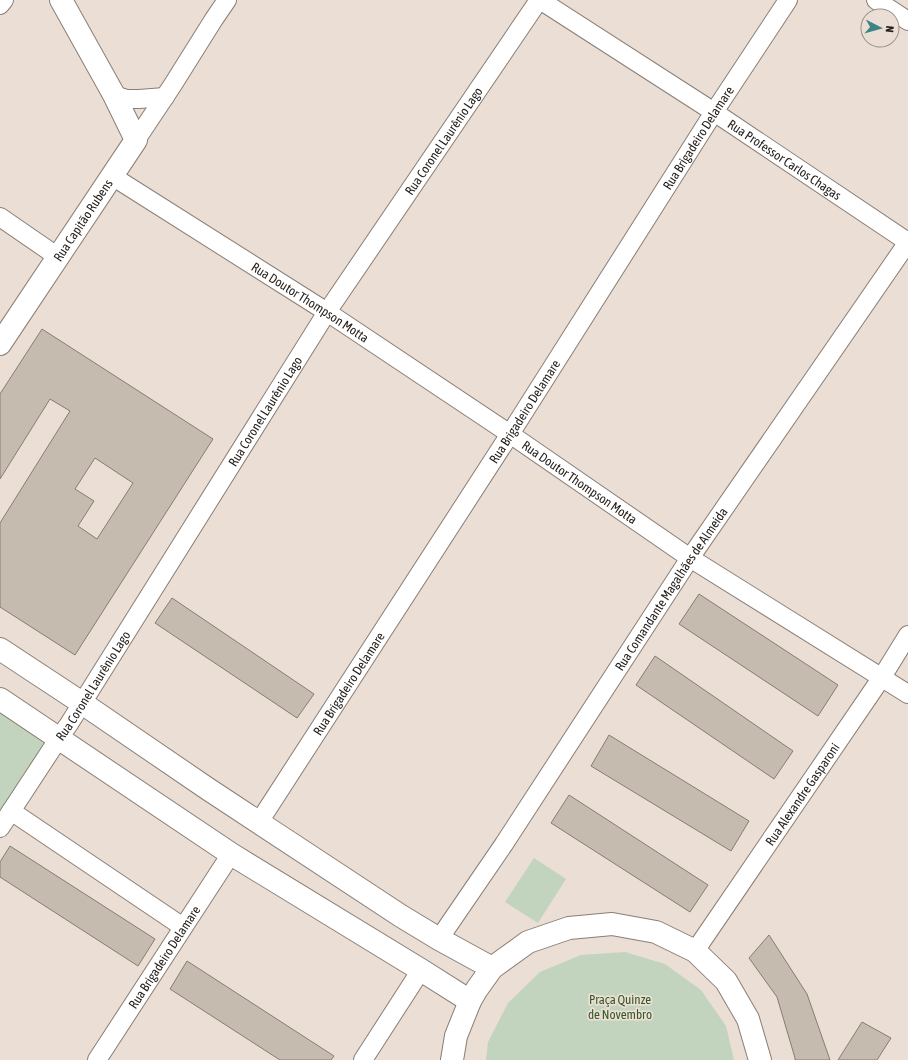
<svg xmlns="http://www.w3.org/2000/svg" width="908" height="1060" viewBox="0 0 908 1060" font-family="'Asap Condensed',sans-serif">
	<rect width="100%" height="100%" fill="#ebded4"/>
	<path fill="#c2d4bd" d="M0 709 48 740 0 812Z
		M534 858 566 879 538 923 505 902Z
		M625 952 665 964 701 990 726 1026 734 1060H486L488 1042 508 1003 540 972 581 955Z"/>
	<path fill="#c5bcaf" stroke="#867d71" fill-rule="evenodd" d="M42 329 213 439 75 655 0 607V523L70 411 50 399 0 479V394ZM95 458 133 483 97 539 78 526 94 501 75 489Z
		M699 594 838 685 818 716 679 624Z
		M172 598 314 694 297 718 155 623Z
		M655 656 793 751 774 779 636 685Z
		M609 735 749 821 731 851 591 766Z
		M569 795 708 885 690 912 551 823Z
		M10 846 155 939 138 966 0 877V862Z
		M769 935 807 994 830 1060H795V1058L777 997 749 958Z
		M187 961 334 1056 331 1060H280L170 989Z
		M862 1022 891 1038 877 1060H838Z"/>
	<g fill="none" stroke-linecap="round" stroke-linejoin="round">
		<g stroke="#8a7e75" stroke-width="20">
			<g id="street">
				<path id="s1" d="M540 0 714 112 908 242"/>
				<path d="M876 0 908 21"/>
				<path d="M0 5 4 0"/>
				<path d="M114 95 127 99H139L165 97"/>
				<path d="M136 140 172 86 214 19 227 0"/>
				<path id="s2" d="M112 176 327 312 510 434 690 558 908 694"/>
				<path d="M0 217 58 257"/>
				<path d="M11 811 183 927"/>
				<path id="s3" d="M259 822 510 434 714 112 788 0"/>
				<path id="s4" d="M0 828 59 738 69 724 327 312 539 0"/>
				<path id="s5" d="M439 939 504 844 690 558 908 242"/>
				<path id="s6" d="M695 951 882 677 908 635"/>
				<path id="s7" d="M97 1060 231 854"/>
				<path d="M363 1060 421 970"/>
			</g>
		</g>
		<g stroke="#8a7e75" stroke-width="24">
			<g id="secondary">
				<path id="s8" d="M0 344 136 140 114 95 61 0"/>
				<path d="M0 649 82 703 208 789 401 916 439 939 492 968"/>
				<path d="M0 699 231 854 421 970 470 1001"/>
				<path d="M452 1060 456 1036 470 1001 477 989 492 968 528 942 569 928 612 924 656 932 695 951 726 981 748 1019 760 1060"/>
			</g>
		</g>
		<use href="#street" stroke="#fff" stroke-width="18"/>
		<use href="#secondary" stroke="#fff" stroke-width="22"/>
	</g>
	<g text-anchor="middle" stroke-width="3.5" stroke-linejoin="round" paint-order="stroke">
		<g font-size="13" fill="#231e1a" stroke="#ebded4">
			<text dy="5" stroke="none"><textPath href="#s3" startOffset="813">Rua Brigadeiro Delamare</textPath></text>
			<text dy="5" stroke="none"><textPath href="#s4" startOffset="818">Rua Coronel Laurênio Lago</textPath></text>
			<text dy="5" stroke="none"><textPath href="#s1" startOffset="292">Rua Professor Carlos Chagas</textPath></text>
			<text dy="5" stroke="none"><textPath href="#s8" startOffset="149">Rua Capitão Rubens</textPath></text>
			<text dy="5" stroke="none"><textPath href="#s2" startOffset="235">Rua Doutor Thompson Motta</textPath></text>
			<text dy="5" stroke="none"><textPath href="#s4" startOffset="494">Rua Coronel Laurênio Lago</textPath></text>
			<text dy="5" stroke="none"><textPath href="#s3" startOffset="489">Rua Brigadeiro Delamare</textPath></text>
			<text dy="5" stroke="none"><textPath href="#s2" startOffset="559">Rua Doutor Thompson Motta</textPath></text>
			<text dy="5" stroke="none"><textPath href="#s5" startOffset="420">Rua Comandante Magalhães de Almeida</textPath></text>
			<text dy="5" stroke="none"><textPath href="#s3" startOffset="165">Rua Brigadeiro Delamare</textPath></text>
			<text dy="5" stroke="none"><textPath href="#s4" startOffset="170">Rua Coronel Laurênio Lago</textPath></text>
			<text dy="5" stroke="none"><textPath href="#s6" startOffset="190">Rua Alexandre Gasparoni</textPath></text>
			<text dy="5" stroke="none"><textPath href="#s7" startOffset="123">Rua Brigadeiro Delamare</textPath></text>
		</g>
		<g font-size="13" fill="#355a27" stroke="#ebded4">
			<text x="620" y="1004">Praça Quinze<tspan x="620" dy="15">de Novembro</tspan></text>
		</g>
	</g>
	<g transform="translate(880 28) rotate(96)"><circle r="19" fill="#ebded4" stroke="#9b918a"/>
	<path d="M0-3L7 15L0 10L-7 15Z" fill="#3c8486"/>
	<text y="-6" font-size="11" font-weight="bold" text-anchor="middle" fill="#231e1a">N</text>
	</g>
</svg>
